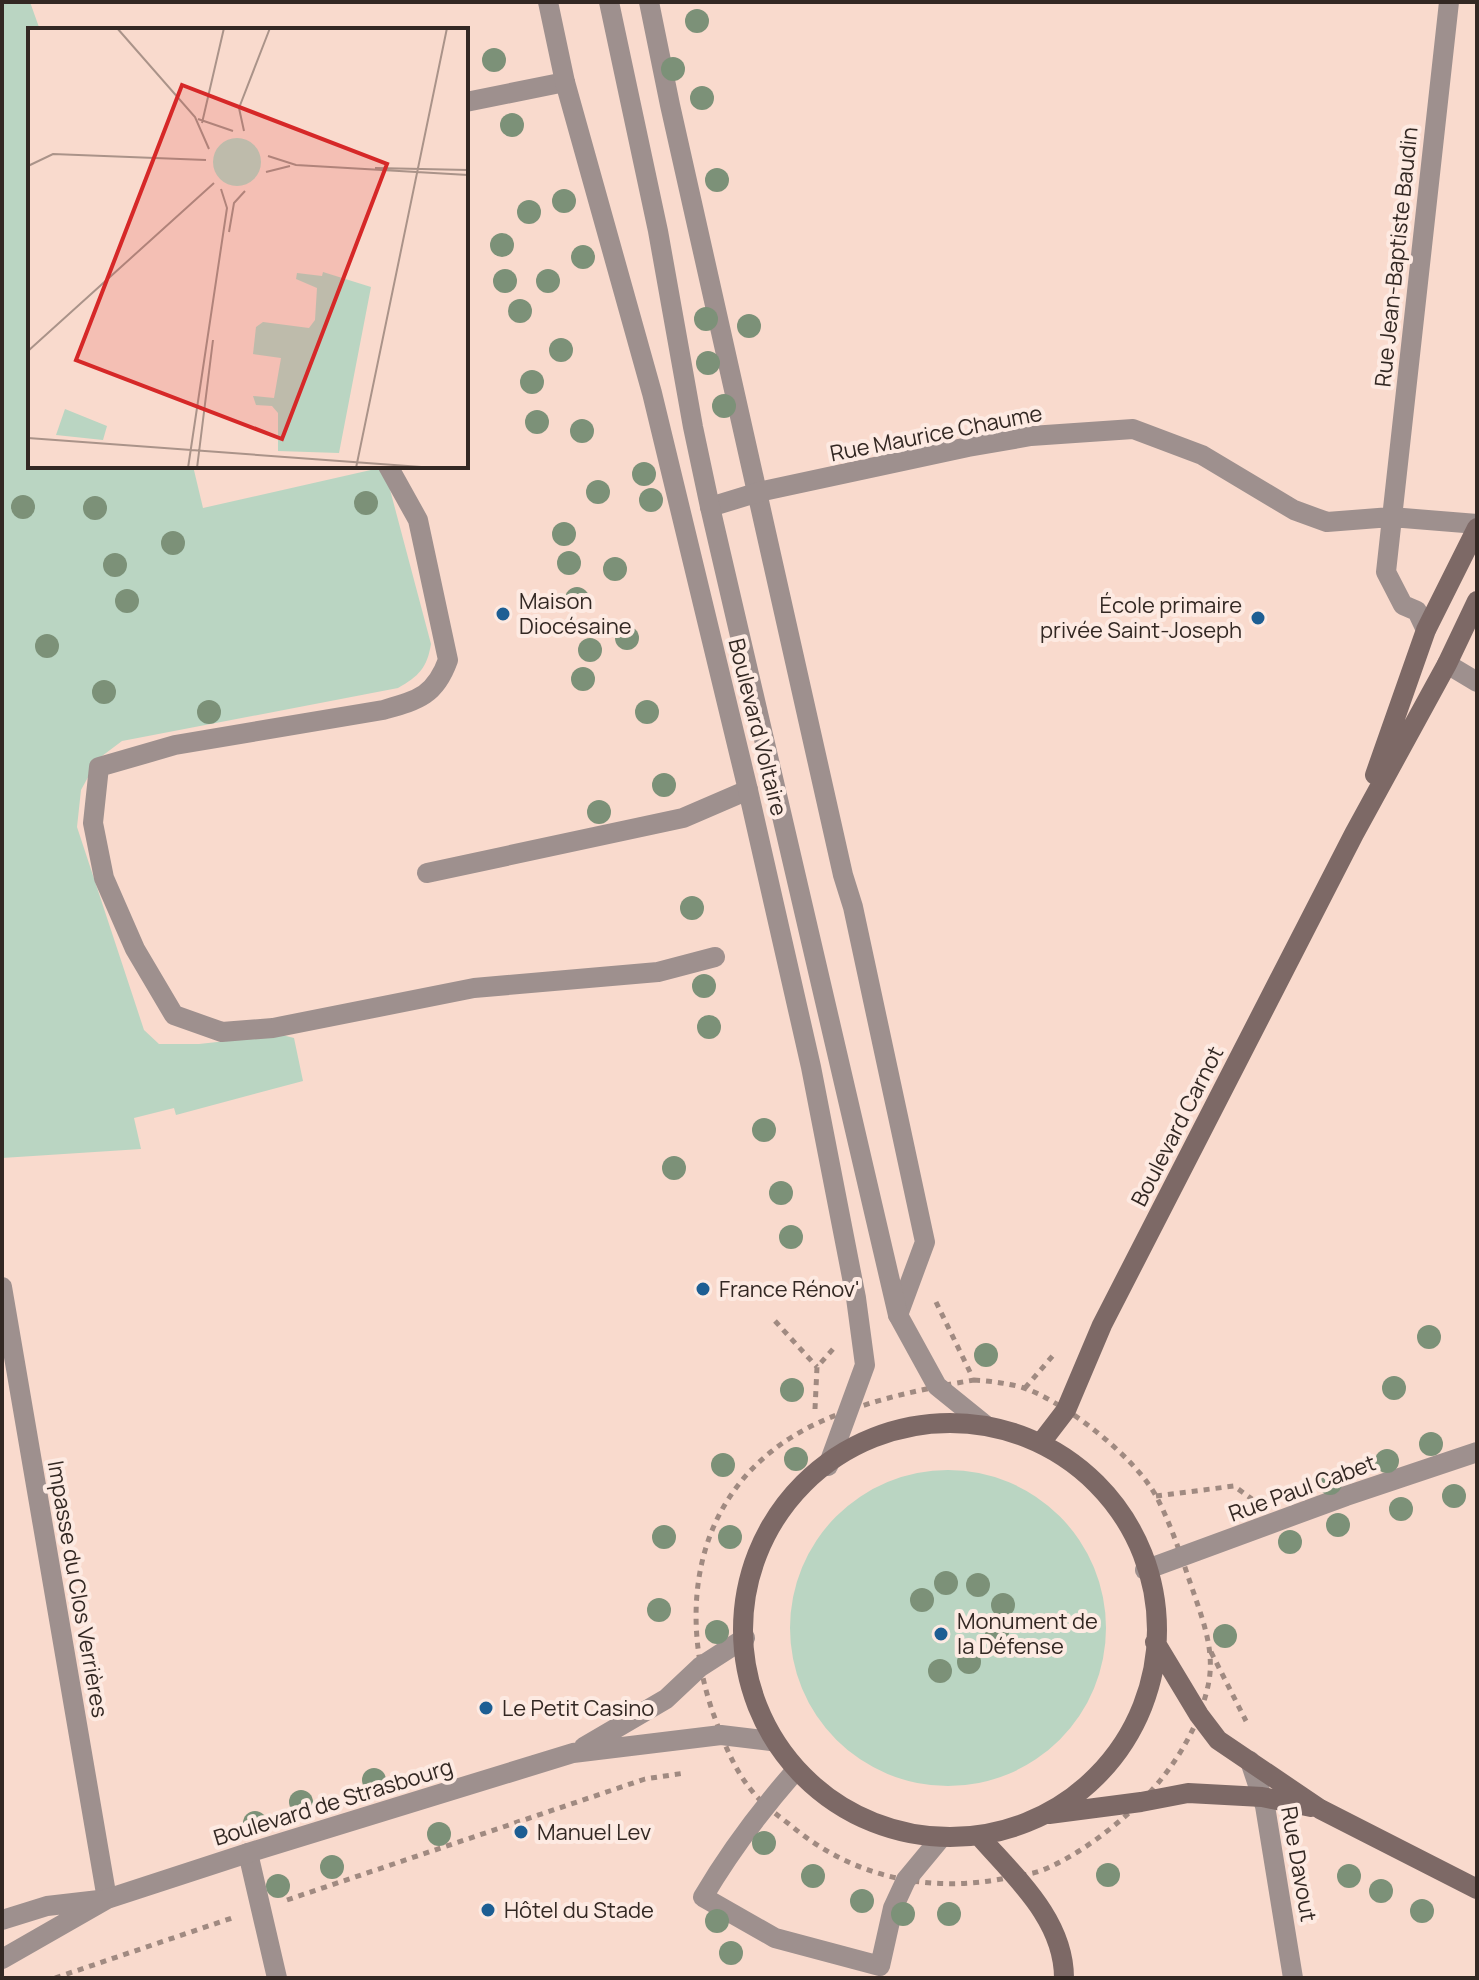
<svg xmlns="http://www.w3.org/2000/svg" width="1479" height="1980" viewBox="0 0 1479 1980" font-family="Manrope,sans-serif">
	<rect width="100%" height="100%" fill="#f9dacd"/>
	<path fill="#bad5c2" d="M2 2H30L40 30H30V466H193L203 508 384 467 431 644C427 668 419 676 398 688L122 741 98 759 81 790 77 827 144 1030 159 1044H199L282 1035 294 1038 303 1081 176 1115 174 1108 134 1118 141 1149 2 1158Z
		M790 1628a158 158 0 1 1 316 0a158 158 0 1 1-316 0Z"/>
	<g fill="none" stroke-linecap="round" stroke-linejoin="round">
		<path stroke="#a08a81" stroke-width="5" stroke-dasharray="6 6" stroke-linecap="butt" d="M936 1302 970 1372
			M775 1321 817 1367
			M974 1380C990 1381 1005 1383 1021 1387 1063 1400 1135 1457 1156 1496 1171 1524 1181 1556 1191 1585 1202 1618 1216 1651 1208 1686 1197 1735 1166 1780 1129 1813 1104 1835 1074 1857 1043 1870 1033 1874 1022 1875 1011 1877 934 1894 856 1879 794 1828 779 1816 764 1806 752 1791 733 1768 723 1740 713 1713 681 1620 691 1515 772 1451 824 1409 909 1391 974 1380Z
			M1025 1388 1056 1352
			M815 1409 817 1367 833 1349
			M1156 1496 1234 1486 1252 1499
			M1211 1652 1246 1721
			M287 1900 645 1779 685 1773
			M55 1978 232 1918"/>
		<path stroke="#9e908e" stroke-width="20" d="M649 2 670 105 843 875 853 907 925 1242 898 1315
			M466 102 565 82
			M388 466 418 520 448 660C435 696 418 700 383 710L175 745 99 767 93 823 104 878 135 949 174 1015 222 1032 273 1028 474 988 658 972 715 957
			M427 873 683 818 748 790
			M796 1770C761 1810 730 1851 703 1897L775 1938 880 1966 893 1908 906 1880 940 1839"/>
		<path stroke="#9e908e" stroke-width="20" d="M710 507 759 492 968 447 1031 436 1133 429 1202 455 1294 510 1327 522 1391 517 1477 524
			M1426 630 1417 611 1403 605 1386 572 1449 2
			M1447 664 1477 682
			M2 1287 107 1899
			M248 1853 277 1978"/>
		<path stroke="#9e908e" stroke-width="20" d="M548 2 565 82 652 393 748 790 811 1067 856 1298 865 1365 828 1466
			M609 2 658 231 693 427 710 507 898 1315 937 1386 984 1424
			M1145 1570 1346 1496 1477 1452
			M584 1747 666 1699 700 1667 745 1638
			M1250 1761 1265 1806 1293 1978
			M2 1920 47 1906 99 1900
			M2 1959 107 1899 248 1853 573 1753 721 1735 771 1741"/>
		<path stroke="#7d6966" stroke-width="20" d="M1375 775 1426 630 1477 528
			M743 1630a207 207 0 1 1 414 0a207 207 0 1 1-414 0Z
			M1043 1440 1066 1410 1102 1325 1354 834 1447 664 1477 601
			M1155 1642 1199 1715 1218 1740 1320 1809 1477 1889
			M1049 1814 1141 1802 1188 1793 1262 1797 1311 1807
			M980 1837C1016 1878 1064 1920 1064 1978"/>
	</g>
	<g fill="#7c9178">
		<circle cx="697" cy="21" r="12"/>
		<circle cx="494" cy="60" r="12"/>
		<circle cx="673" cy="69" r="12"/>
		<circle cx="702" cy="98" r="12"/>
		<circle cx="512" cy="125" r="12"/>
		<circle cx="717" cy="180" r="12"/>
		<circle cx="564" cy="201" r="12"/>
		<circle cx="529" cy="212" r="12"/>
		<circle cx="502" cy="245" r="12"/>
		<circle cx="583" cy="257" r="12"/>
		<circle cx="505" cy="281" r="12"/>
		<circle cx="548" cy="281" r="12"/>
		<circle cx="520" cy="311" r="12"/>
		<circle cx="706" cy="319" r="12"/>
		<circle cx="749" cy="326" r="12"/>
		<circle cx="561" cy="350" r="12"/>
		<circle cx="708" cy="363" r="12"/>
		<circle cx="532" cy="382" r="12"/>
		<circle cx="724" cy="406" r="12"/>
		<circle cx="537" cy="422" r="12"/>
		<circle cx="582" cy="431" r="12"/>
		<circle cx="644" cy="474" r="12"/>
		<circle cx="598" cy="492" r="12"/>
		<circle cx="651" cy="500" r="12"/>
		<circle cx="366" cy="503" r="12"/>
		<circle cx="23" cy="507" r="12"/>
		<circle cx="95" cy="508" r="12"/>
		<circle cx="564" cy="534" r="12"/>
		<circle cx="173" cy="543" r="12"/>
		<circle cx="569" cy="563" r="12"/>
		<circle cx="115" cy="565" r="12"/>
		<circle cx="615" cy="569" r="12"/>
		<circle cx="577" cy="599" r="12"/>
		<circle cx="127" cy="601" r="12"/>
		<circle cx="627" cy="638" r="12"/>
		<circle cx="47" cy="646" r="12"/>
		<circle cx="590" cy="650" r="12"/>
		<circle cx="583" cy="679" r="12"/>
		<circle cx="104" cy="692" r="12"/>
		<circle cx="209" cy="712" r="12"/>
		<circle cx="647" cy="712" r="12"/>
		<circle cx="664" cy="785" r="12"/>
		<circle cx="599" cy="812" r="12"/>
		<circle cx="692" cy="908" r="12"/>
		<circle cx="704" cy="986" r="12"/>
		<circle cx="709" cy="1027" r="12"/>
		<circle cx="764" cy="1130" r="12"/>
		<circle cx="674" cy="1168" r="12"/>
		<circle cx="781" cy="1193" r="12"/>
		<circle cx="791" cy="1237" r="12"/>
		<circle cx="1429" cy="1337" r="12"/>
		<circle cx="986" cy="1355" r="12"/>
		<circle cx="1394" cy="1388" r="12"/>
		<circle cx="792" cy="1390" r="12"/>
		<circle cx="1431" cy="1444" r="12"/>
		<circle cx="796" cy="1459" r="12"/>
		<circle cx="1387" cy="1461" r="12"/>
		<circle cx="723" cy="1465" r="12"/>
		<circle cx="1330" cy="1483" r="12"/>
		<circle cx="1454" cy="1496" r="12"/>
		<circle cx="1401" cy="1509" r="12"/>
		<circle cx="1338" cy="1525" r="12"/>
		<circle cx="664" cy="1537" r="12"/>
		<circle cx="730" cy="1537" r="12"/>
		<circle cx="1290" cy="1542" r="12"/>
		<circle cx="946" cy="1583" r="12"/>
		<circle cx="978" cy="1585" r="12"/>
		<circle cx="922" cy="1600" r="12"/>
		<circle cx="1003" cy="1605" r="12"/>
		<circle cx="659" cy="1610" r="12"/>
		<circle cx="717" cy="1632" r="12"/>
		<circle cx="997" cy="1632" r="12"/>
		<circle cx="1225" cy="1636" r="12"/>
		<circle cx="969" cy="1662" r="12"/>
		<circle cx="940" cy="1671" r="12"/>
		<circle cx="374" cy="1780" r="12"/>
		<circle cx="301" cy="1802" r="12"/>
		<circle cx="255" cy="1823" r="12"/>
		<circle cx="439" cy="1834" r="12"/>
		<circle cx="764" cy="1843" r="12"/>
		<circle cx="332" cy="1867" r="12"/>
		<circle cx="1108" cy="1875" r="12"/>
		<circle cx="813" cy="1876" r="12"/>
		<circle cx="1349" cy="1876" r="12"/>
		<circle cx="278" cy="1886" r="12"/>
		<circle cx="1381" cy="1891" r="12"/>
		<circle cx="862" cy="1901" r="12"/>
		<circle cx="1422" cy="1911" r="12"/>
		<circle cx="903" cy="1914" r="12"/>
		<circle cx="949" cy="1914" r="12"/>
		<circle cx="717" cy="1921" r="12"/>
		<circle cx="731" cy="1953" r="12"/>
	</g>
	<g fill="#1d5e93" stroke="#fdeae2" stroke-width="3">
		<circle cx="503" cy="614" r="8"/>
		<circle cx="1258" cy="618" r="8"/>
		<circle cx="703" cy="1289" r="8"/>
		<circle cx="941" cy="1634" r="8"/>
		<circle cx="486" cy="1708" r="8"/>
		<circle cx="521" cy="1832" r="8"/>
		<circle cx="488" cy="1910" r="8"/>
	</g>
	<g text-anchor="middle" stroke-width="8" stroke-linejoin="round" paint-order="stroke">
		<g font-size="22" fill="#332823" stroke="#fdeae2">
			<text transform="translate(1396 257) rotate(-84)" y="8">Rue Jean-Baptiste Baudin</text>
			<text transform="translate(936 433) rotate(-11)" y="8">Rue Maurice Chaume</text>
			<text transform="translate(758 727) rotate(76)" y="8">Boulevard Voltaire</text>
			<text transform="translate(1177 1126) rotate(-63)" y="8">Boulevard Carnot</text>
			<text transform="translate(1302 1488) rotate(-20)" y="8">Rue Paul Cabet</text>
			<text transform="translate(78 1589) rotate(80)" y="8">Impasse du Clos Verrières</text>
			<text transform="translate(333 1802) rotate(-17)" y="8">Boulevard de Strasbourg</text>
			<text transform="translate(1299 1864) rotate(80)" y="8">Rue Davout</text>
		</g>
		<g font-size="22" fill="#332823" stroke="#fdeae2" text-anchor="start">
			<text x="519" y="609">Maison<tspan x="519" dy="25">Diocésaine</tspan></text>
			<text x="1242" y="613" text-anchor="end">École primaire<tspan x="1242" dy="25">privée Saint-Joseph</tspan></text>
			<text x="719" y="1297">France Rénov'</text>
			<text x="957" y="1629">Monument de<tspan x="957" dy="25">la Défense</tspan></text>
			<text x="502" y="1716">Le Petit Casino</text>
			<text x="537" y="1840">Manuel Lev</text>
			<text x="504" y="1918">Hôtel du Stade</text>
		</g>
	</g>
	<g transform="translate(28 28)">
		<rect width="440" height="440" fill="#f9dacd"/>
		<path d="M185 134a24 24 0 1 1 48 0a24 24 0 1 1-48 0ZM295 244 343 259 311 425 250 423V385L244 378 228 377 225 368 246 370 253 330 225 326 228 299 235 294 281 300 287 292 289 260 268 251 269 245 294 248ZM37 381 79 398 75 412 28 407Z" fill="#bad5c2"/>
		<path fill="none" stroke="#aa9389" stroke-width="2" d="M89 0 167 89 181 121M170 91 205 103M174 95 196 0M216 103 211 80 242 0M240 128 268 137 440 147M0 138 25 126 178 132M347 140 440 142M238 144 262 138M201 204 206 175 217 163M0 323 186 155M0 410 407 440M160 440 199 180 193 161M169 440 185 312M328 440 419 0"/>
		<path fill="#d62828" fill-opacity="0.15" stroke="#d62828" stroke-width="4" d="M154 57 359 136 254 411 48 332Z"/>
		<rect width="440" height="440" fill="none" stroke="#332823" stroke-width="4"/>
	</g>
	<rect width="1479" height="1980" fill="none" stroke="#332823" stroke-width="8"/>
</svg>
